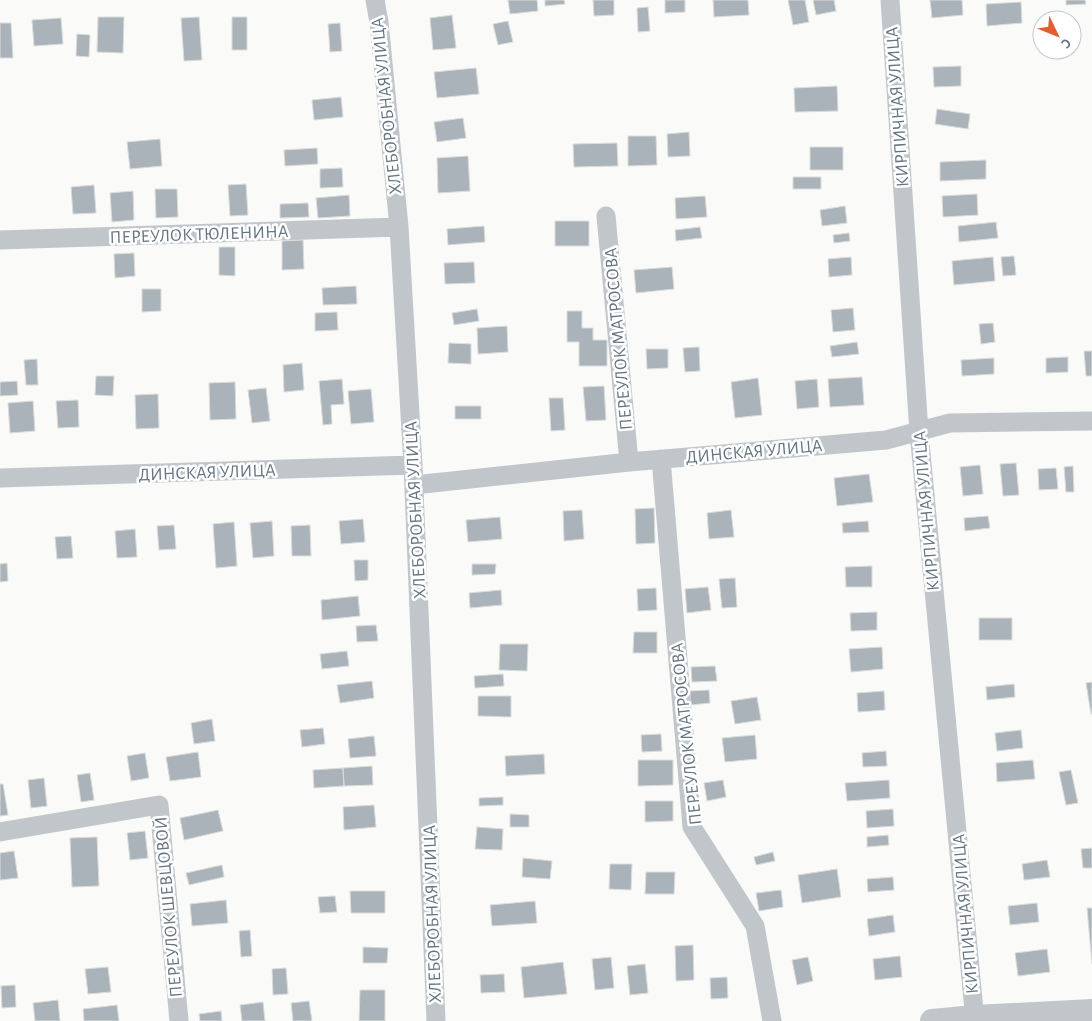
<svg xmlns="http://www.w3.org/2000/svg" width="1092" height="1021" viewBox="0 0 1092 1021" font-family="'Alegreya Sans',sans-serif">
	<rect width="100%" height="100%" fill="#fafaf8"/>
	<path fill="#aab3b9" stroke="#dcdcda" d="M508 0H537L538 11 510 14Z
		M545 0H564L565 4 545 6Z
		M593 0H614V15L594 16Z
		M665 0H685V12L665 13Z
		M713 0H748L749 15 714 17Z
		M788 0H805L809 22 793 25Z
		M813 0H834L836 11 816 15Z
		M930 0H962L963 15 932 18Z
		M1066 0H1085L1086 4 1066 5Z
		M1021 2 1022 23 987 26 986 4Z
		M648 7 650 31 638 32 637 8Z
		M452 15 456 48 433 50 430 18Z
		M98 17H124L123 53 97 52Z
		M199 17 202 60 184 61 181 18Z
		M232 17H247V50H232Z
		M61 18 63 44 34 46 32 20Z
		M508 21 513 42 498 45 493 24Z
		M0 23H11L13 58H0Z
		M340 23 342 51 330 52 328 24Z
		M77 34 90 35 89 57 76 56Z
		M961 66V86L934 87 933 67Z
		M476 68 479 94 437 98 434 72Z
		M837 86 838 111 795 112 794 88Z
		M341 97 343 117 314 120 312 100Z
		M937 109 970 114 968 129 935 124Z
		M463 118 466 138 437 142 434 122Z
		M689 132 690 156 668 157 667 134Z
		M628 136H656L657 165 628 166Z
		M160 139 162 166 130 169 127 142Z
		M617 143 618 166 574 167 573 144Z
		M810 147H843V170H810Z
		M317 148 318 164 285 166 284 150Z
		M468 156 470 191 438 193 437 158Z
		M986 160V179L940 181V162Z
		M342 168 343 187 320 188V169Z
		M793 177H821V189H793Z
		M246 184 248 215 230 216 228 185Z
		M94 185 96 213 73 214 71 187Z
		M155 189H177L178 217 156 218Z
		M133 191 134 220 112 222 110 193Z
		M977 194 978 215 943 217 942 196Z
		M349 195 350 216 318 218 316 198Z
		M705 196 707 217 676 219 675 198Z
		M308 203 309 217 280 218V204Z
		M845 206 847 223 822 226 820 210Z
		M555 221H589V246H555Z
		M996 222 998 238 959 242 958 226Z
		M484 226 485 242 448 245 447 229Z
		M700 227 702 238 676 241 675 230Z
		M849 233 850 241 834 243 833 235Z
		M303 240 304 269 282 270V241Z
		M219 247H235V276L219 275Z
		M134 253 135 276 115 278 114 254Z
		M1014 256 1016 275 1003 276 1001 257Z
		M851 257 852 275 829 277 828 259Z
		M993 257 995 281 954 285 952 261Z
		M474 262 475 283 445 284 444 263Z
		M672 267 674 289 636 293 634 270Z
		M356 286 357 304 323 305 322 288Z
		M142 289H161V311L142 312Z
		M853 308 855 330 833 332 831 310Z
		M477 309 479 321 454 325 452 313Z
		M567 311H582V328H593V340H607V366H579V342H567Z
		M337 312 338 330 315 331V313Z
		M993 323 995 342 981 344 979 324Z
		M507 326 508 352 478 354 477 328Z
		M857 342 859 354 832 357 830 346Z
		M449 343 471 344V364L448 363Z
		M699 347 700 371 685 372 683 348Z
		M646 349H668V368L647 369Z
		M1084 351H1092V376H1086Z
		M1068 357V372L1046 373V358Z
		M994 358V374L962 376 961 360Z
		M37 359 38 385H26L24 360Z
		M302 363 304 390 284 392 283 365Z
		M96 376H114L113 396 95 395Z
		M862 377 864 405 830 407 828 379Z
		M758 378 762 415 735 418 731 382Z
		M342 379 344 404 331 405 332 424 323 425 319 381Z
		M817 379 819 407 797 409 795 381Z
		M17 381 18 395 0 396V382Z
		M235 382 236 419 210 420 209 383Z
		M604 386 606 420 586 421 583 387Z
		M266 388 270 421 252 423 248 390Z
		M371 389 374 422 351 424 348 391Z
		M158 394 159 428 136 429 135 395Z
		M549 398H563L565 430 551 431Z
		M78 400 79 427 58 428 56 401Z
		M33 401 35 431 10 433 8 403Z
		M455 406H481V419H455Z
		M1016 463 1019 495 1003 496 1000 464Z
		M980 465 983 494 963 496 960 467Z
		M1073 466 1074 492H1066L1064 467Z
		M1056 468 1058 489 1039 490 1038 469Z
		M869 474 873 502 837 506 834 478Z
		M654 508 655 543 636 544 635 509Z
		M582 510 584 539 564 541 563 511Z
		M731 510 734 537 709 539 707 513Z
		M988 516 990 528 965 531 964 518Z
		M500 517 502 539 468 542 466 520Z
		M363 519 365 542 341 544 339 521Z
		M272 521 274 556 253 558 250 523Z
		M868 521 869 532 843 533 842 523Z
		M234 522 237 566 216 568 213 524Z
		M174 525 176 549 159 550 157 526Z
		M310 525 311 556H292L291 526Z
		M135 529 137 557 117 558 115 531Z
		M71 536 73 558 57 559 55 537Z
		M354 560H368V580L355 581Z
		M7 563 8 581 0 582V564Z
		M472 564H496L495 574 472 575Z
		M872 566V587H846L845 567Z
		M735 578 737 607 722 608 719 579Z
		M708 587 711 610 687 613 685 589Z
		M656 588 657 610 638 611 637 589Z
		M501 590 502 605 470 608 469 593Z
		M358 596 360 616 322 620 321 600Z
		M877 612V630L851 631 850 613Z
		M979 618H1012V640H979Z
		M376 625 378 641 357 642 356 626Z
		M634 632H657V653H633Z
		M500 644H528L527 671 499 670Z
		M882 647 883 669 851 672 849 649Z
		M347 651 349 666 322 669 320 654Z
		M715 666 717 681 692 682 691 667Z
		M503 674 504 686 475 688 474 676Z
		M372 681 374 698 340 703 337 685Z
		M1092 682V714H1091L1086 683Z
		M1014 684 1015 697 987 700 986 687Z
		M709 690 710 703 691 705 690 691Z
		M884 691 885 710 858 712 857 693Z
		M478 696H511V717L478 716Z
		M757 697 761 720 735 724 731 701Z
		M212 719 215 741 194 744 191 723Z
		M323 728 325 744 302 747 300 730Z
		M1021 730 1023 748 997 751 995 733Z
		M661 734 662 751 642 752 641 735Z
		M755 735 757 759 725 762 722 738Z
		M374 736 376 756 350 758 348 739Z
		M886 751 887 766 863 767 862 753Z
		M198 752 201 777 170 781 166 757Z
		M145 753 149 778 131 781 127 756Z
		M544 754 545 774 506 776 505 756Z
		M638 760H673V785L638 786Z
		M1033 760 1035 779 997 782 996 763Z
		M372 766 373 785 344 786 343 768Z
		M343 768 344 786 314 788 313 770Z
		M1071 770 1078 803 1066 805 1059 772Z
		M90 773 94 800 81 802 77 775Z
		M44 778 47 806 31 808 28 780Z
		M723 780 726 797 707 801 704 783Z
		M889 780 890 798 847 801 845 783Z
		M0 784H3L8 815 0 816Z
		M503 797V805L479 806V798Z
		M645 801H673V821L645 822Z
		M374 805 376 827 344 830 343 807Z
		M893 809 894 826 867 828 866 811Z
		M218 810 223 831 184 840 180 818Z
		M510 814 529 815V827H510Z
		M477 827 503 829 502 850 475 849Z
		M145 831 148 858 130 860 127 833Z
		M888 835 889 845 867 847V837Z
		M97 837 99 886 72 887 70 838Z
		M1092 848V868H1083L1081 849Z
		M14 851 18 878 0 880V853Z
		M773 852 775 861 756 865 754 857Z
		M523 858 552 861 550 879 522 877Z
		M1047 860 1050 877 1024 880 1022 864Z
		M610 864H632L631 890 609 889Z
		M222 865 224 877 189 885 186 873Z
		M837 869 841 897 802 903 798 875Z
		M646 872H675L674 894H645Z
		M893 877 894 890 868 892 867 879Z
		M781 890 783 907 759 911 756 893Z
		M350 891H385V913H351Z
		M335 896 337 912 320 913 318 897Z
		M226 900 228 923 192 926 190 904Z
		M535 901 537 923 492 926 490 905Z
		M1037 903 1039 922 1010 925 1008 906Z
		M1087 908H1092V964Z
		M893 915 895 932 869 936 867 919Z
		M250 930 252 956 241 957 239 931Z
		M693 945 694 980 676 981 675 946Z
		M363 947 388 948 387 963H363Z
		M1047 949 1050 972 1018 976 1015 953Z
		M900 956 902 977 875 980 873 959Z
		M611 957 614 988 595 990 592 959Z
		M808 957 813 981 797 985 792 960Z
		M563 962 567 994 524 998 521 967Z
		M645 964 648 993 630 995 627 966Z
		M108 967 111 992 88 994 85 969Z
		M286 968 288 994 273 995 272 969Z
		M504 974 505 992 481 993 480 975Z
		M727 977 728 998 711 999 710 978Z
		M15 985 16 1007 2 1008 1 986Z
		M360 990H385V1021H359Z
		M58 1000 60 1021H35L33 1003Z
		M309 1001 312 1021H293L291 1003Z
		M263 1002 265 1021H242L240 1005Z
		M117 1005 119 1021H84L83 1009Z
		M221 1011 222 1021H200L199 1014Z"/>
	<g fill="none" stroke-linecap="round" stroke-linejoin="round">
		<path stroke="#c1c6ca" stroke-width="19" d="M375 0 379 22 399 227 413 465 436 1021
			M890 0 919 432 975 1021
			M606 216 629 462
			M0 240 399 227
			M661 459 692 827 755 926 772 1021
			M0 478 413 465
			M414 485 629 462 886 440 950 423 1092 421
			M0 832 159 805 179 1021"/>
		<path stroke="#c1c6ca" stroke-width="24" d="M932 1021 975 1017 1092 1011"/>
	</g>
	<g text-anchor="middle" stroke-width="5" stroke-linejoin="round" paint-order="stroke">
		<g font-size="18" fill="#657582" stroke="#fff">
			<text transform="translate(386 106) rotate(-96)" y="6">ХЛЕБОРОБНАЯ УЛИЦА</text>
			<text transform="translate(897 107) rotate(-94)" y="6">КИРПИЧНАЯ УЛИЦА</text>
			<text transform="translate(199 234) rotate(-2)" y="6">ПЕРЕУЛОК ТЮЛЕНИНА</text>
			<text transform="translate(618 339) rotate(-95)" y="6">ПЕРЕУЛОК МАТРОСОВА</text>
			<text transform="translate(754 451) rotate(-5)" y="6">ДИНСКАЯ УЛИЦА</text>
			<text transform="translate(207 472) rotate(-2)" y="6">ДИНСКАЯ УЛИЦА</text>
			<text transform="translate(415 510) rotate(-93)" y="6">ХЛЕБОРОБНАЯ УЛИЦА</text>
			<text transform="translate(926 511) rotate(-95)" y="6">КИРПИЧНАЯ УЛИЦА</text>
			<text transform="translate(686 734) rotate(-96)" y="6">ПЕРЕУЛОК МАТРОСОВА</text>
			<text transform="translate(168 907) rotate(-95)" y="6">ПЕРЕУЛОК ШЕВЦОВОЙ</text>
			<text transform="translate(432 914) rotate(-92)" y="6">ХЛЕБОРОБНАЯ УЛИЦА</text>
			<text transform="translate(965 914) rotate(-95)" y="6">КИРПИЧНАЯ УЛИЦА</text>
		</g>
	</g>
	<g transform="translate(1057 35) rotate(133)"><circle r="24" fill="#ffffff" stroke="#c1c8cd"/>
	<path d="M0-4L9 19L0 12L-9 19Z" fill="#e15e31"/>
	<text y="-8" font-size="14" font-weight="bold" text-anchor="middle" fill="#657582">С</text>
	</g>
</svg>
